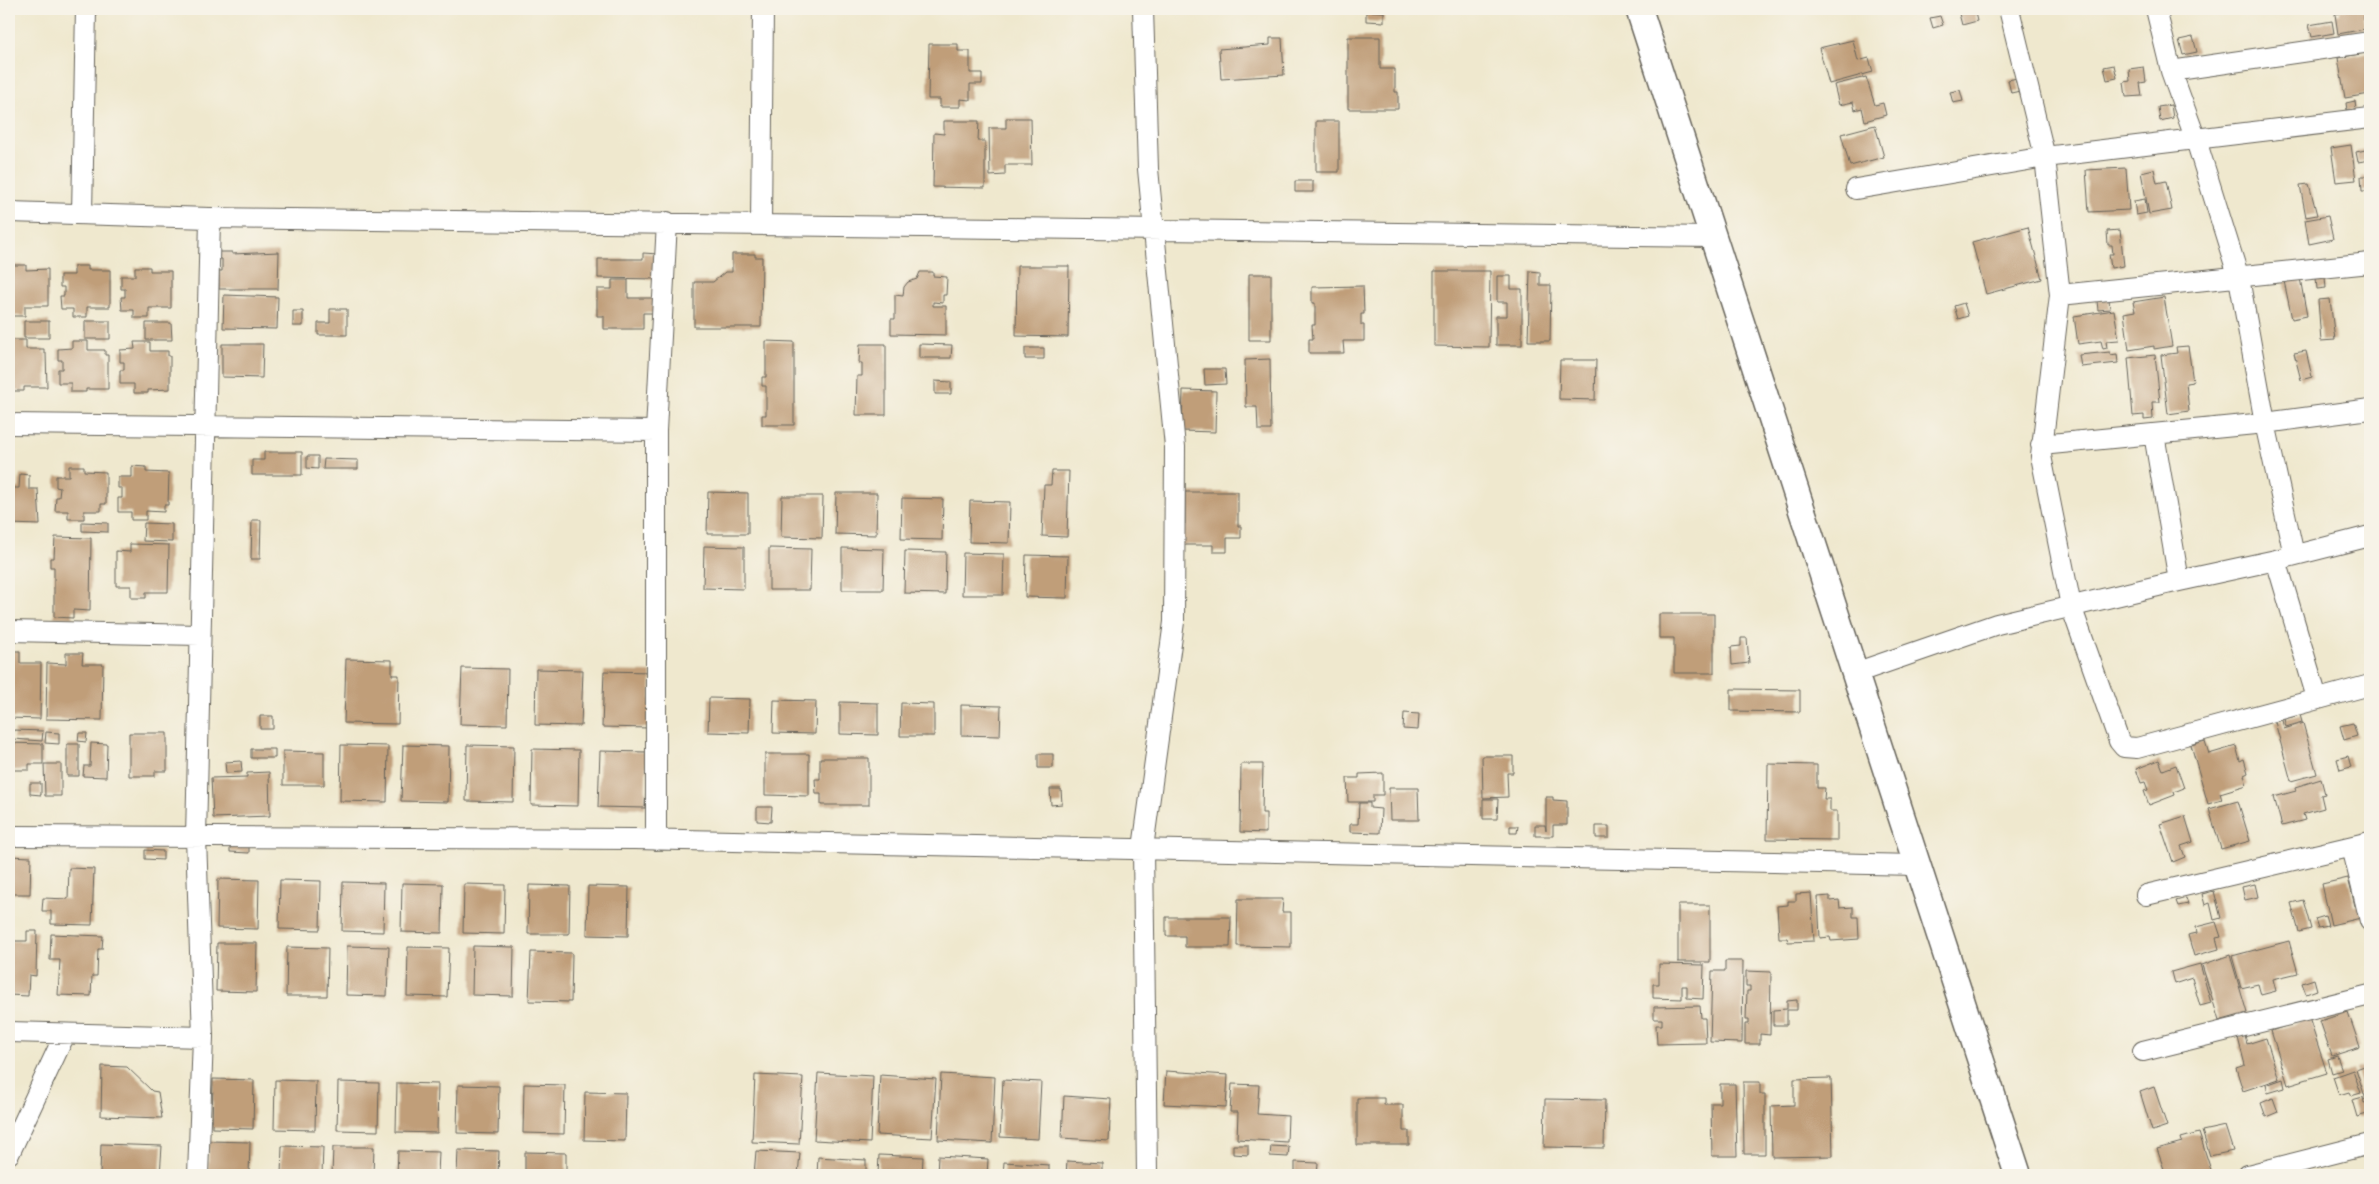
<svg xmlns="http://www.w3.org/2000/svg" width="2379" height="1184" viewBox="0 0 2379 1184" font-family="'IM FELL DW Pica',serif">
	<rect width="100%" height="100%" fill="#f7f3e8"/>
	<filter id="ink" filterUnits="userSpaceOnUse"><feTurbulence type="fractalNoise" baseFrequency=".02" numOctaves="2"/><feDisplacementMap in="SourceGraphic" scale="10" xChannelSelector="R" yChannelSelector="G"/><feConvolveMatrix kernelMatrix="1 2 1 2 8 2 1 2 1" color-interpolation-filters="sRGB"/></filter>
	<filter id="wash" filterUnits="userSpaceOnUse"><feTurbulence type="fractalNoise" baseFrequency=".0096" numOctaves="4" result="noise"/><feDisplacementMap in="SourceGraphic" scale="20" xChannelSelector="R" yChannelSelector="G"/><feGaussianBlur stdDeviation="1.12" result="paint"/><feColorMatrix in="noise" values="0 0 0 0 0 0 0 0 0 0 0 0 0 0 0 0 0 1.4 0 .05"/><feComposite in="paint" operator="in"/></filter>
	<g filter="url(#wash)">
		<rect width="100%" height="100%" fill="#efe8ce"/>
		<g id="blocks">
			<path fill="#c09e79" d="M1964 9H1974L1977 21 1962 25 1958 10Z
				M2340 9H2370V16L2363 17 2365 29 2338 34 2335 14 2340 13Z
				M1366 11 1384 12V22L1366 21Z
				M1940 16 1943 25 1933 28 1930 18Z
				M2332 21 2334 33 2312 37 2309 25Z
				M1348 37H1380V69H1395V92H1398V109H1348Z
				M2193 37 2197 52 2183 55 2179 40Z
				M1270 38H1282L1284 75 1221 79 1219 49 1270 45Z
				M1853 40 1858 61 1869 58 1873 72 1829 84 1819 48Z
				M929 44H958V51H970V73H982V84H970V100L960 99V107H940V99H928Z
				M2370 52V94L2345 98 2338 58Z
				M2114 65 2117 78 2107 80 2104 67Z
				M2144 67 2146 82 2140 83 2142 96 2126 97 2124 82 2130 81 2129 69Z
				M1866 77 1875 105 1883 103 1886 115 1865 121 1862 108 1855 110 1853 102 1839 105 1834 85Z
				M2017 78 2020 91 2011 93 2008 80Z
				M1960 90 1963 101 1953 103 1950 92Z
				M2355 101 2356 109 2347 110 2346 103Z
				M2171 105 2173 118 2160 121 2158 107Z
				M1006 118H1031L1032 165H1005V175L990 176 989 128H1006Z
				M944 121H979L978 141H985V188L933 187 934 133 944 134Z
				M1316 121H1339V172H1316Z
				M1875 125 1884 157 1850 166 1841 134Z
				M2351 145 2356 180 2336 182 2331 148Z
				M2370 149V160L2358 162 2356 152Z
				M2126 168 2129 210 2089 212 2086 170Z
				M2154 169 2157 183 2166 181 2172 210 2149 214 2141 172Z
				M2361 176H2370V191H2362Z
				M1295 181H1313V192H1295Z
				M2309 184 2317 215 2306 217 2300 185Z
				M2145 199 2147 213 2136 215 2134 201Z
				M2328 216 2333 239 2309 244 2305 220Z
				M2028 227 2042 279 1986 294 1972 242Z
				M2120 230 2124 266 2111 268 2109 254H2113L2112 245H2108L2107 231Z
				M219 252H232V254L279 252 278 289H219V271H222V259H219Z
				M643 253 658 254V279L598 278V259H643Z
				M732 254H755V257H762L761 327H694V282H713L725 272H732Z
				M12 265H26V270L48 269V306H25V316H10L9 274H12Z
				M74 266H88V270H110V307H87V317H73V309H61L60 296H64V287H60V275H74Z
				M1017 266H1069L1068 337 1016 336Z
				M135 267H150V271H171V308H149V318H134V310H122L121 297H125V289H121V276H135Z
				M1434 271H1490L1489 347 1434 346Z
				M1530 271 1540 272V285H1551L1550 341H1528Z
				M920 272H933V276L947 277 946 295H943V303L933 302V306H946V335L891 334V319H895V295L903 296 904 287 908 282 917 279Z
				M1249 274H1271V340H1249Z
				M1497 276H1511V289H1522V345H1496V316H1507V302H1497Z
				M2325 277 2326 288 2317 289 2316 278Z
				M2300 278 2307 316 2292 319 2284 281Z
				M612 280H628V298H654V313H643V329H604V316H597V289H612Z
				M1363 286 1364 314H1361V325H1364V341H1343L1344 353H1309V339H1313L1312 325H1315V303H1312V287Z
				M224 295 278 297 277 329 223 328Z
				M2164 297 2172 346 2154 349V346L2129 350 2124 313 2135 311 2133 302Z
				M2109 299 2110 309 2098 310 2097 301Z
				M2330 299 2335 340 2321 341 2318 300Z
				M1964 303 1968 316 1958 319 1954 306Z
				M330 309H347V335H318V323H330Z
				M2114 310 2119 340 2106 341 2107 348 2103 349 2101 341 2078 344 2074 316Z
				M293 311H303V326H293Z
				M24 321H49V338H24Z
				M85 321H110V339H85Z
				M146 323H171L172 340H146Z
				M10 340H26V349H44V353H46L47 387H24V391H10Z
				M72 341H88V350H105V355H108V389H86V392H71V383H58V369H62V360H58V349L72 348Z
				M766 341 794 342V425H762V415H766V386H762V377H766Z
				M134 342H150V351H168V356H170V389L148 390V393H134V384H120V370H124V362H120V350L135 349Z
				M222 344H263L262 378 222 377Z
				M860 344H886V415H856L857 376H862V363H859Z
				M919 344 952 345 951 358H919Z
				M2188 346 2193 382 2186 383 2189 411 2168 414 2161 355 2177 353 2176 347Z
				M1025 348H1044V359H1025Z
				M2306 351 2312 377 2301 380 2294 353Z
				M2110 352V355L2117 354 2118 363 2081 367 2079 355Z
				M2155 355 2160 402H2152L2153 419 2144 420V415L2133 416 2128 358Z
				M1270 359 1271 430H1258L1257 407H1246L1245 360Z
				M1560 360H1596L1595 400 1559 399Z
				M1204 369H1225L1226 384 1205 385Z
				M935 381 951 382V394H935Z
				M1183 390 1216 391 1215 432 1182 431Z
				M264 452H302V475H252V460H264Z
				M307 456H318V469L307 468Z
				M324 459 358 460V469H323Z
				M69 466H84V471L106 472V504H101V511H84V519H68V511H55L56 497H59L60 488 56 487V476H69Z
				M132 466 146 467V472L169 473 168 505H164V512L146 511V520H131V512H118V498H122V488H118V477H132Z
				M1052 471H1069L1067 537 1042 536 1044 485H1051Z
				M20 474 29 475V489H38L40 525 9 524V488H19Z
				M708 492 748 493V534H707Z
				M1185 492H1238V526H1241V538H1227V552H1213V545H1179L1182 524H1185Z
				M836 493H877L876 535 835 534Z
				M782 496H823L822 538 781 537Z
				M902 498 943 499 942 540 901 539Z
				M970 501 1010 502 1009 543 969 542Z
				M252 520H261L260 559H251Z
				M82 522 108 523V532L82 531Z
				M144 523 172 524V542L143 541Z
				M55 537 91 538 90 611 73 610V618L54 617V567H50V558H54Z
				M130 544 169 545 168 592H146V598H131V586H116V551L130 552Z
				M704 546 744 547V589L703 588Z
				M769 548 811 549 810 590H769Z
				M842 548 884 549 883 590H842Z
				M905 551 946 552 945 594 904 593Z
				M963 553 1004 554 1003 595H962Z
				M1026 555 1068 556 1067 598 1025 597Z
				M1659 614H1714V673H1674V638H1659Z
				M1741 638H1747L1749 663 1732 665 1731 647 1741 646Z
				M9 651H20V663H41L40 719 9 718Z
				M66 653H83L82 664H103L102 720 46 719 47 663 66 664Z
				M346 659 392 660V675H399L398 724 344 723Z
				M462 668 508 669 507 725 460 724Z
				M536 669 583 670 581 726 535 725Z
				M604 671 651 672 650 728 602 727Z
				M1731 689 1800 690V712L1731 711Z
				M709 698 750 699 749 733 708 732Z
				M774 700 816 701 815 734 773 733Z
				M840 702 878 703V735L840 734Z
				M901 703 934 704V736H900Z
				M961 705 1001 706 1000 736 961 735Z
				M1404 713 1419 714 1418 730 1403 729Z
				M2300 715 2302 722 2286 727 2284 719Z
				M260 716H273V729H260Z
				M2282 720 2284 729 2303 723 2317 774 2291 781 2275 722Z
				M2353 723 2357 736 2344 740 2340 726Z
				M14 730 43 731 42 741 13 739Z
				M46 732 59 733V744L45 743Z
				M79 733H87L86 742 78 741Z
				M129 733H167V771H155V776H129Z
				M2205 741 2209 754 2236 746 2240 761 2244 759 2248 773 2244 775 2247 785 2220 793 2222 800 2208 804 2191 745Z
				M9 743 43 744V764H29V770H9Z
				M91 743 107 744 106 777 83 776 84 766H90Z
				M67 744H79V776H67Z
				M341 745 388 746 387 802 340 801Z
				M403 745 449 746 448 802 401 801Z
				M467 745 514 746 513 802 466 801Z
				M251 749H275V758H251Z
				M532 749 579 750 578 806 531 805Z
				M283 751 324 752V785H283Z
				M600 751 647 752 645 808 598 807Z
				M765 754H809V796L765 795Z
				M1038 754H1053V768H1038Z
				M1482 756H1513V773H1507L1508 797 1483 798Z
				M2348 756 2351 767 2340 770 2337 759Z
				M820 758H869V805H821V794H816L815 779H820Z
				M2159 760 2163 770 2176 765 2184 788 2174 792 2175 795 2149 805 2144 791 2148 790 2145 782 2141 783 2136 769Z
				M241 761 242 772 226 773 225 762Z
				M44 764H61V796H45Z
				M1241 764H1263L1262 813H1266V833L1240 832Z
				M1768 764 1817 765V788H1825L1824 799H1830V811H1837V840L1767 839Z
				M269 772 270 816 213 818 211 778 247 777V773Z
				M1383 773V795H1373V802H1348L1347 778H1359V774Z
				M2321 779 2325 794 2321 795 2324 808 2303 814 2305 820 2282 826 2274 797 2296 791 2295 787Z
				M30 783H41V795L30 794Z
				M1389 788H1418L1419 820H1390Z
				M1050 789H1061L1062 804 1051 805Z
				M1546 797H1553V800L1567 801V825H1553V836H1535V825H1545L1546 831Z
				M1483 799H1498L1497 819H1483Z
				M2238 801 2250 841 2221 849 2209 809Z
				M1359 803H1370V808L1381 809 1380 833 1350 832V824H1358Z
				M757 807H772L771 822 757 821Z
				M2185 816 2193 842 2181 846 2185 857 2173 862 2160 824Z
				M1510 826H1518L1517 833H1510Z
				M1596 826H1609V838H1596Z
				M230 844H249V853L230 852Z
				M145 850 163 851V860L145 859Z
				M9 856 31 857 30 894H9Z
				M69 868 94 869 92 925 51 924V911H42L43 898 68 899Z
				M2348 878 2355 906 2362 905 2365 917 2331 925 2322 884Z
				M218 879 259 880 258 929 217 928Z
				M280 880 321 881 320 930 279 929Z
				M343 882 384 883 383 932 342 931Z
				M402 883 443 884 442 933 401 932Z
				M464 884 505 885 504 934 463 933Z
				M2255 884 2258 897 2245 900 2242 887Z
				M529 885 570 886 569 934H528Z
				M588 886 629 887 628 936 587 935Z
				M2214 891 2221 918 2214 920 2210 903 2205 905 2202 894Z
				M1811 893 1814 941 1788 942 1787 938H1779L1777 906 1788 905V901H1796V894Z
				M1830 896V901L1839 900 1840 908 1853 907V917H1858L1859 939 1831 941 1830 937 1820 938 1818 897Z
				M2186 898 2188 904 2178 906 2176 901Z
				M1238 899H1283L1282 912H1291V947L1237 946Z
				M2303 900 2311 929 2299 932 2291 903Z
				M1678 905H1710V962H1678Z
				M2325 916 2328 926 2318 928 2315 919Z
				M1166 917H1231L1230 947H1185V936H1166Z
				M2216 922 2221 937 2216 938 2219 949 2194 956 2188 935 2197 933 2196 927Z
				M27 931H37L36 976 29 975 28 996 9 995V941H27Z
				M51 934 103 936 102 949H98L97 976H92L91 996 58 995 60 960H50Z
				M2289 941 2298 973 2273 979 2276 991 2261 995 2258 984 2241 988 2232 956Z
				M217 943H257L256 992 216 991Z
				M347 946 389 947 387 996 346 995Z
				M473 946 514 947 513 996 472 995Z
				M287 947 328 948 327 996H286Z
				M408 947 449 948 447 997 407 996Z
				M531 952 572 953 571 1002 529 1001Z
				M2230 955 2247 1013 2219 1021 2202 965Z
				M1725 961H1743L1742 1043 1710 1042 1712 971H1725Z
				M1659 964 1704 965 1703 999 1687 998V986H1682V999L1653 998V984H1659Z
				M2200 964 2211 1003 2200 1006 2192 978 2174 984 2171 972Z
				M1746 971 1771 972 1770 1035 1760 1034V1044H1745V1024H1749V1020H1746L1747 991H1750V986H1746Z
				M2314 979 2317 990 2306 994 2302 983Z
				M1797 1000V1010H1787V1025H1773V1010L1787 1009V1001Z
				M1700 1006 1701 1018H1705L1706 1043 1657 1044 1656 1025H1662V1019H1654V1007Z
				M2348 1012 2360 1047 2332 1056 2320 1021Z
				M2309 1018 2327 1073 2288 1085 2271 1031Z
				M2245 1036 2247 1044 2266 1038 2279 1079 2243 1091 2236 1068 2245 1065 2238 1038Z
				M2337 1056 2342 1070 2332 1073 2328 1059Z
				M2370 1064V1098L2366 1100 2356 1069Z
				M102 1066 127 1067 152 1091 158 1092 162 1118 101 1116Z
				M2353 1070 2361 1093 2351 1096 2349 1092 2339 1095 2333 1077Z
				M1166 1071 1228 1075 1226 1107 1164 1104Z
				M818 1073 873 1076 870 1143 814 1140Z
				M941 1074 995 1077 992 1143 938 1140Z
				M755 1075 803 1077 799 1144 752 1142Z
				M880 1075 936 1079 932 1138 877 1135Z
				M1831 1078 1833 1156 1772 1157 1771 1106 1794 1105V1079Z
				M213 1079 254 1080 253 1129 212 1128Z
				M2283 1079 2285 1088 2268 1093 2266 1085Z
				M275 1080 316 1081 315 1130 274 1129Z
				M1003 1080 1041 1082 1038 1139 1000 1137Z
				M338 1082 379 1083 378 1131 337 1130Z
				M1743 1082H1760V1094H1765V1154H1744Z
				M397 1083 438 1084 437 1133 396 1132Z
				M524 1084 565 1085 564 1134 523 1133Z
				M1232 1084 1259 1085 1257 1114 1288 1116 1287 1142 1237 1139 1238 1112H1230Z
				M1720 1084H1735L1737 1156H1712L1711 1103H1720Z
				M458 1085 499 1086 498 1134 457 1133Z
				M2154 1087 2167 1126 2152 1131 2140 1092Z
				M585 1092 626 1093 625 1141 584 1140Z
				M1064 1096 1111 1099 1109 1141 1062 1138Z
				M2363 1097 2364 1103 2370 1101V1113L2357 1117 2352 1100Z
				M1357 1098H1384V1105H1403V1131H1409V1145H1357Z
				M2273 1098 2278 1112 2266 1117 2261 1103Z
				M1545 1099 1605 1100 1604 1148 1544 1147Z
				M2225 1126 2233 1151 2210 1156 2202 1131Z
				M2199 1133 2212 1173 2166 1175 2157 1149 2182 1142 2181 1138Z
				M209 1141 250 1142 249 1175H208Z
				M101 1144 162 1146 160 1175H100Z
				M1233 1145H1248V1155L1233 1154Z
				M282 1146 323 1147 322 1175H281Z
				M1271 1146 1289 1147 1288 1157 1270 1156Z
				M333 1147H374L373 1175H332Z
				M458 1150 499 1151 498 1175H457Z
				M398 1151 439 1152 438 1175H397Z
				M756 1151 800 1153 798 1175H754Z
				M525 1152 566 1153V1175H525Z
				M879 1155 923 1157 922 1175H878Z
				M938 1156 988 1159 987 1175H937Z
				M818 1157 866 1160V1175H817Z
				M1067 1161 1102 1163V1175H1066Z
				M1004 1162 1049 1165V1175H1003Z
				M1295 1162 1318 1163 1317 1175H1295Z"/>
		</g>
	</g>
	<g filter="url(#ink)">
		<use href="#blocks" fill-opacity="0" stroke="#66635a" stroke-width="1"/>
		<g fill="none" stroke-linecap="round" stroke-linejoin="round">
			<g stroke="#66635a" stroke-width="22">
				<path id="minor" d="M1143 9 1148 169 1175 447 1174 622 1143 848 1147 1175
					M2009 9 2045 157 2060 295 2370 263
					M2156 9 2171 71 2196 140 2239 278 2265 423 2294 555
					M2171 71 2370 42
					M1856 189 2045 157 2370 118
					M9 212 210 218 1713 237
					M82 213 86 9
					M761 223 763 9
					M2060 295 2041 456 2071 606 2119 741 2124 747 2137 748 2370 685
					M9 424 656 431
					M2154 434 2179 581
					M2041 445 2265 423 2370 409
					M2276 560 2317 698
					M9 631 200 635
					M1855 673 1997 624 2179 581 2276 560 2370 536
					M9 836 634 839 1917 865
					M656 840V431L667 222
					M2352 847 2370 921
					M2146 895 2370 842
					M9 1032 203 1037
					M2143 1051 2370 995
					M9 1154 65 1034
					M198 1175 203 1037 196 838 210 218
					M2248 1175 2370 1144"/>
			</g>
			<g stroke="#66635a" stroke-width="29">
				<path id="tertiary" d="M1639 9 2018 1175"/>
			</g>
			<use href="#minor" stroke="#fff" stroke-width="20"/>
			<use href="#tertiary" stroke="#fff" stroke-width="26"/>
		</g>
	</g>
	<rect width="2379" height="1184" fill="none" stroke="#f7f3e8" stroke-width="30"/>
</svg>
